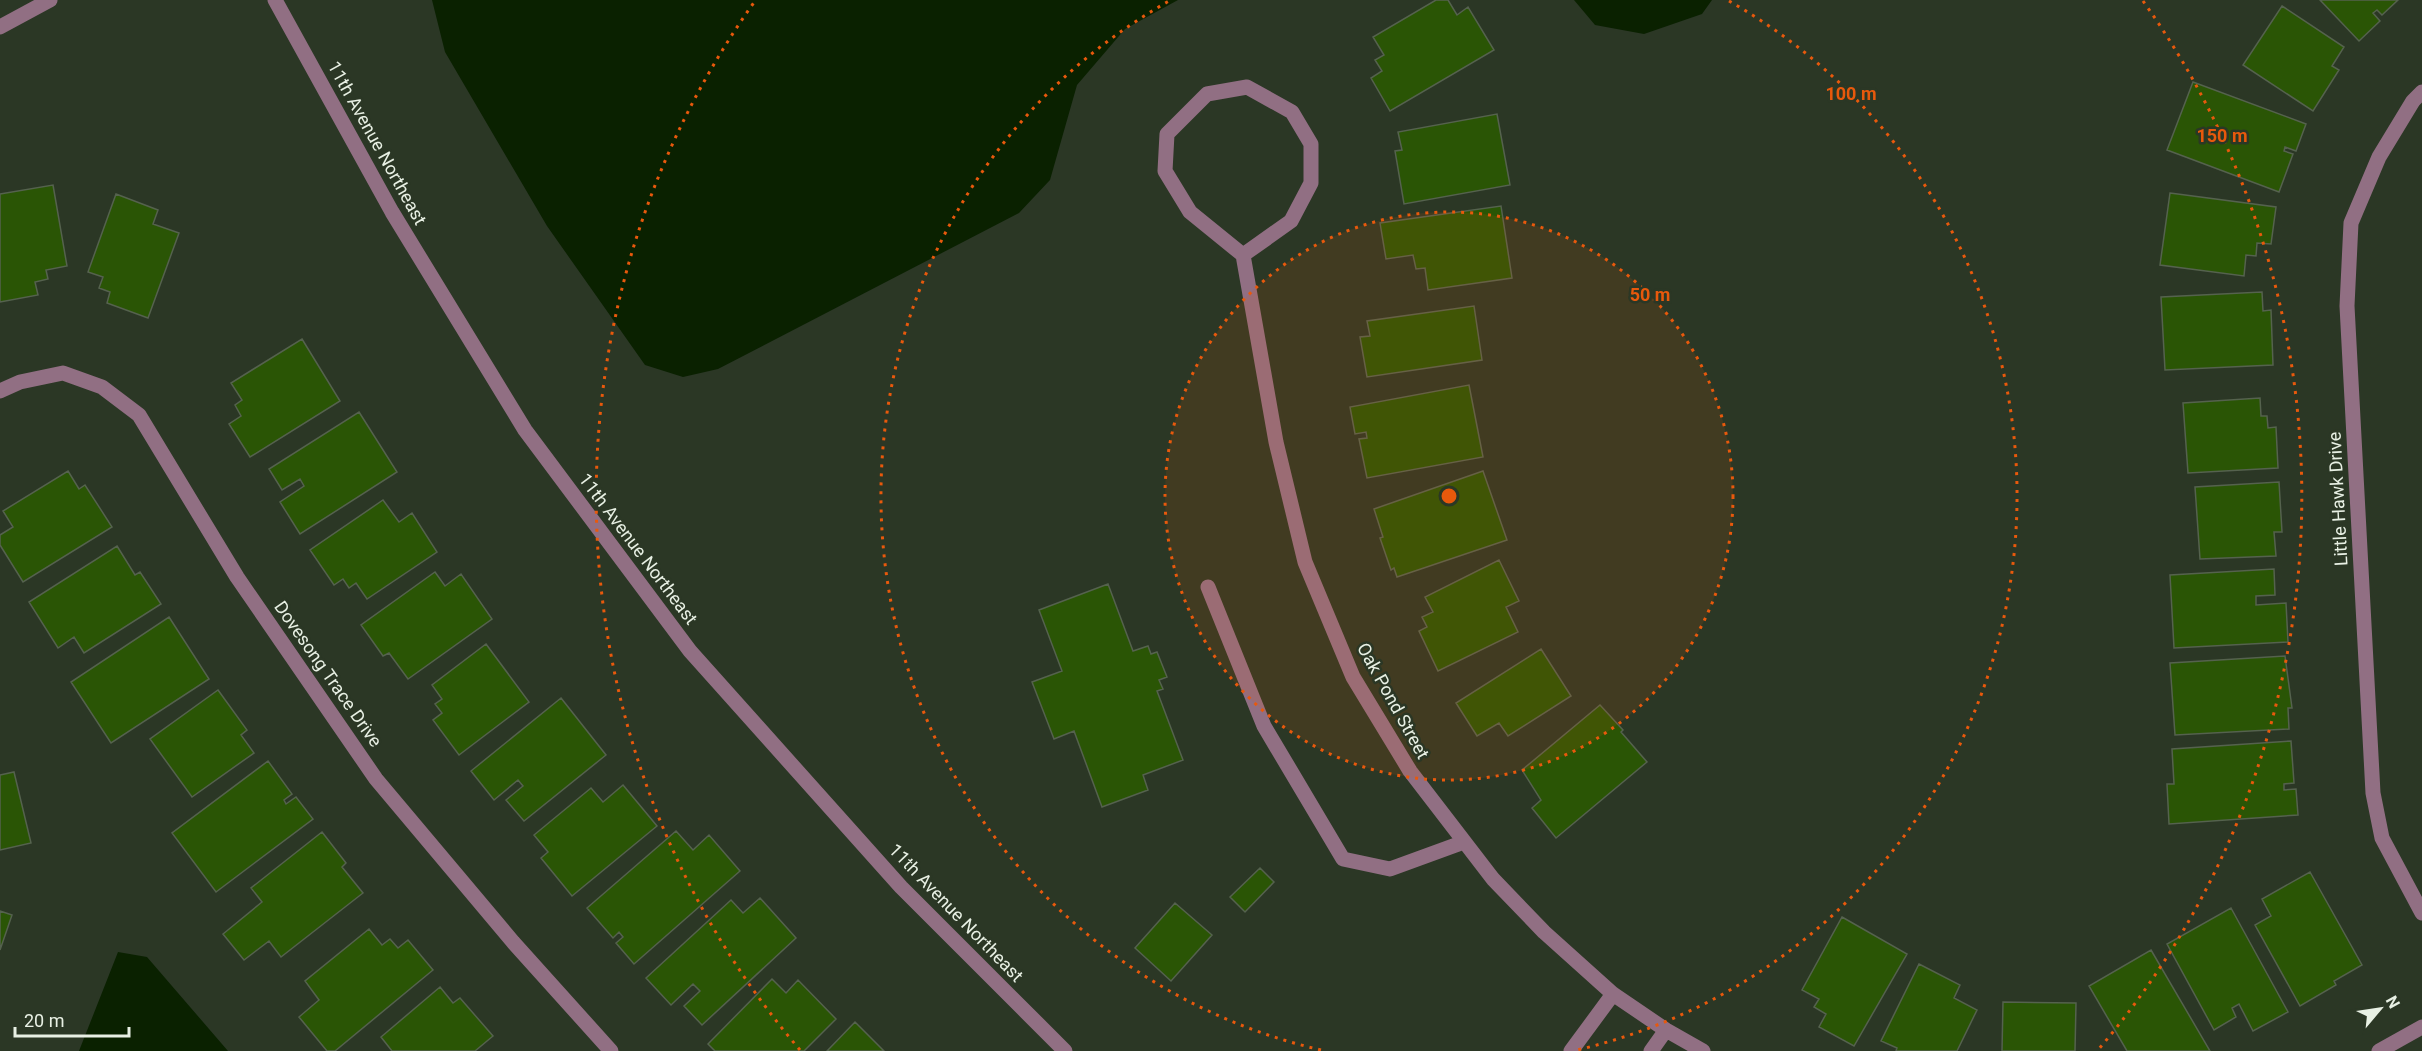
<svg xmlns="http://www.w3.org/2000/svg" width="2422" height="1051" viewBox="0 0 2422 1051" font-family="Roboto,sans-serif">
	<rect width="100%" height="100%" fill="#2b3725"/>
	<path fill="#0a2100" d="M432 0H1178L1125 29 1077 85 1050 180 1019 213 718 369 683 377 645 365 547 226 445 52Z
		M1574 0H1712L1702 14 1644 34 1595 25Z
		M118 952 147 957 228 1051H79Z"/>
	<path fill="#2a5505" stroke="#55624e" stroke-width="1.5" d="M1436 0H1448L1457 15 1468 7 1494 50 1390 111 1371 78 1382 71 1375 60 1384 55 1373 37Z
		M2320 0H2398L2382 15 2377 10 2373 13 2380 21 2359 41Z
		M2282 6 2344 47 2332 66 2339 70 2313 111 2243 65Z
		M2193 82 2306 124 2296 151 2285 147 2284 151 2293 154 2279 192 2167 150Z
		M1497 114 1510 185 1404 204 1395 151 1402 150 1398 132Z
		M53 185 67 266 46 270 48 279 35 282 38 295 0 302V194Z
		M2170 193 2276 207 2271 244 2257 243 2256 256 2246 255 2244 276 2160 265Z
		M116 194 158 210 153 224 179 233 148 318 107 303 110 292 99 288 103 277 88 272Z
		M1501 206 1512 278 1428 290 1425 268 1416 269 1413 255 1386 259 1380 223Z
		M2262 292 2263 311 2271 310 2273 365 2165 370 2161 297Z
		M1474 306 1482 360 1367 377 1360 337 1370 336 1367 321Z
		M302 339 340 401 250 457 229 424 241 416 235 405 242 400 231 383Z
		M1469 385 1483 457 1367 478 1359 439 1367 438 1366 432 1355 434 1350 407Z
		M2260 398 2261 416H2267L2268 428 2276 427 2278 468 2188 473 2183 403Z
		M359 412 397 472 300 534 280 502 304 486 300 479 282 490 269 469Z
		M68 471 79 489 85 485 112 527 23 582 0 545V535L13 527 3 511Z
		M1483 471 1507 540 1397 577 1394 568 1391 570 1380 538 1383 537 1374 509Z
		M2279 482 2282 532H2274L2276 556 2200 559 2195 487Z
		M383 500 399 522 412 513 437 552 367 599 356 583 349 588 343 579 334 585 310 550Z
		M117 546 135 575 140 572 161 604 84 653 74 637 58 648 29 602Z
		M1499 560 1519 601 1506 607 1518 632 1438 671 1419 631 1427 627 1422 617 1433 612 1425 597Z
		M2274 569 2275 595 2256 596V605L2286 603 2288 642 2174 648 2170 575Z
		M435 572 445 586 461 574 492 619 408 679 389 653 383 656 361 625Z
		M1108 584 1133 651 1148 646 1151 654 1157 652 1167 677 1159 680 1163 689 1157 691 1183 760 1143 775 1148 790 1102 807 1074 731 1054 739 1032 682 1062 671 1039 610Z
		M169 617 209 679 111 743 71 682Z
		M486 644 529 702 459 755 433 720 442 713 435 704 442 699 432 685Z
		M1541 649 1571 696 1508 736 1499 723 1477 736 1456 703Z
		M2285 656 2292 708H2288L2289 729 2175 735 2170 663Z
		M218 690 247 730 241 735 254 753 192 797 150 739Z
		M561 698 606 755 524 821 506 800 523 786 518 780 494 800 471 771Z
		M1600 705 1623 730 1621 732 1647 762 1556 838 1532 808 1541 800 1522 770Z
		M2291 741 2294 783 2284 784V790L2296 789 2298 815 2169 824 2167 784H2174L2172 749Z
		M268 761 292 794 284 800 286 804 296 797 313 819 216 892 172 833Z
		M14 772 31 843 0 850V775Z
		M623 785 657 826 572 896 541 858 548 852 534 835 591 788 603 802Z
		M676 831 693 850 709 835 740 871 634 964 616 943 623 937 619 932 613 938 587 908Z
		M322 832 346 863 342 867 363 893 281 957 269 941 244 960 223 934 262 902 251 888Z
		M1260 868 1274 882 1245 912 1230 897Z
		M2310 872 2362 965 2334 981 2336 985 2300 1006 2255 925 2271 916 2262 899Z
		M760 898 796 938 702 1025 684 1006 700 991 693 984 671 1005 646 978 731 900 743 913Z
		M1175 903 1212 935 1171 981 1135 948Z
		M2231 908 2288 1012 2253 1031 2239 1004 2232 1008 2236 1017 2214 1030 2167 944Z
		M0 911 12 915 0 950Z
		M1842 917 1907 954 1854 1046 1819 1027 1826 1014 1814 1007 1819 999 1802 990Z
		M369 929 382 945 390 939 398 948 408 940 433 970 335 1051H327L299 1017 319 1000 305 981Z
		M2151 950 2210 1051H2127L2089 986Z
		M1919 964 1960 985 1954 998 1977 1010 1957 1051H1896L1897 1048 1881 1041Z
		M772 979 786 993 798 980 836 1019 804 1051H715L708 1044Z
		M440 987 453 1003 460 998 493 1036 475 1051H392L381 1037Z
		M2003 1002 2076 1003 2075 1051H2002Z
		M855 1022 884 1051H827Z"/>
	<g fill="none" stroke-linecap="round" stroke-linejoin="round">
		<path stroke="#916f83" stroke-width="15" d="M275 0 392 212 525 430 690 651 901 887 1065 1051
			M0 27 50 0
			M2422 92 2413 101 2379 157 2351 223 2347 306 2373 793 2382 838 2422 913
			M1243 255 1291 221 1311 183V144L1292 112 1247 87 1207 94 1167 134 1165 171 1190 212 1243 255 1276 442 1305 562 1353 677 1410 771 1493 879 1544 932 1613 994 1666 1030 1703 1051
			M0 391 20 382 63 373 102 387 139 415 237 577 376 779 513 942 611 1051
			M1208 587 1264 726 1343 859 1390 869 1464 842
			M1571 1051 1613 994
			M1651 1051 1666 1030
			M2379 1051 2422 1027"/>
	</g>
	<circle cx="1449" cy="496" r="284" fill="#e8590c" fill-opacity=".12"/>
	<g fill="none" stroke="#e8590c" stroke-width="3" stroke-dasharray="3 6">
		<circle cx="1449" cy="496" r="284"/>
		<path d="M1321 1050A569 569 0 0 1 1169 1M1729 1A569 569 0 0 1 1577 1050"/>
		<path d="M800 1050A853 853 0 0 1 755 1M2143 1A853 853 0 0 1 2098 1050"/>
	</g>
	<g text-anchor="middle" stroke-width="5" stroke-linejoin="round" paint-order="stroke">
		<g font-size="18" fill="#e8f0e4" stroke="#2b3725">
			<text transform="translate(377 143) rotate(61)" y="6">11th Avenue Northeast</text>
			<text transform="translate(2338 499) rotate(-93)" y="6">Little Hawk Drive</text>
			<text transform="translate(638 549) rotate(53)" y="6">11th Avenue Northeast</text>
			<text transform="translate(328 674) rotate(55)" y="6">Dovesong Trace Drive</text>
			<text transform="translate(1393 701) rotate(61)" y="6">Oak Pond Street</text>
			<text transform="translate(956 913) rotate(46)" y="6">11th Avenue Northeast</text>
		</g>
	</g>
	<circle cx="1449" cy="496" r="9" fill="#e8590c" stroke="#2b3725" stroke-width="3"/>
	<g font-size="18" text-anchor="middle" font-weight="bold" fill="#e8590c" stroke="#2b3725" stroke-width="5" stroke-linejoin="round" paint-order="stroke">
		<text x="1851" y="100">100 m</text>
		<text x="2222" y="142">150 m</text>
		<text x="1650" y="301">50 m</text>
	</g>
	<g transform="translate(2380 1009) rotate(61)" stroke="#2b3725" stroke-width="4.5" paint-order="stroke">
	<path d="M0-4.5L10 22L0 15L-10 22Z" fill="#e8f0e4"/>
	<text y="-9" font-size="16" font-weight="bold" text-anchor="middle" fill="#e8f0e4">N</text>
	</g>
	<path d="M15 1027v9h114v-9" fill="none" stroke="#e8f0e4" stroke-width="3"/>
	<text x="24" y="1027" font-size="18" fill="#e8f0e4" stroke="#2b3725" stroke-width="4.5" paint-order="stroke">20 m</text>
</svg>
